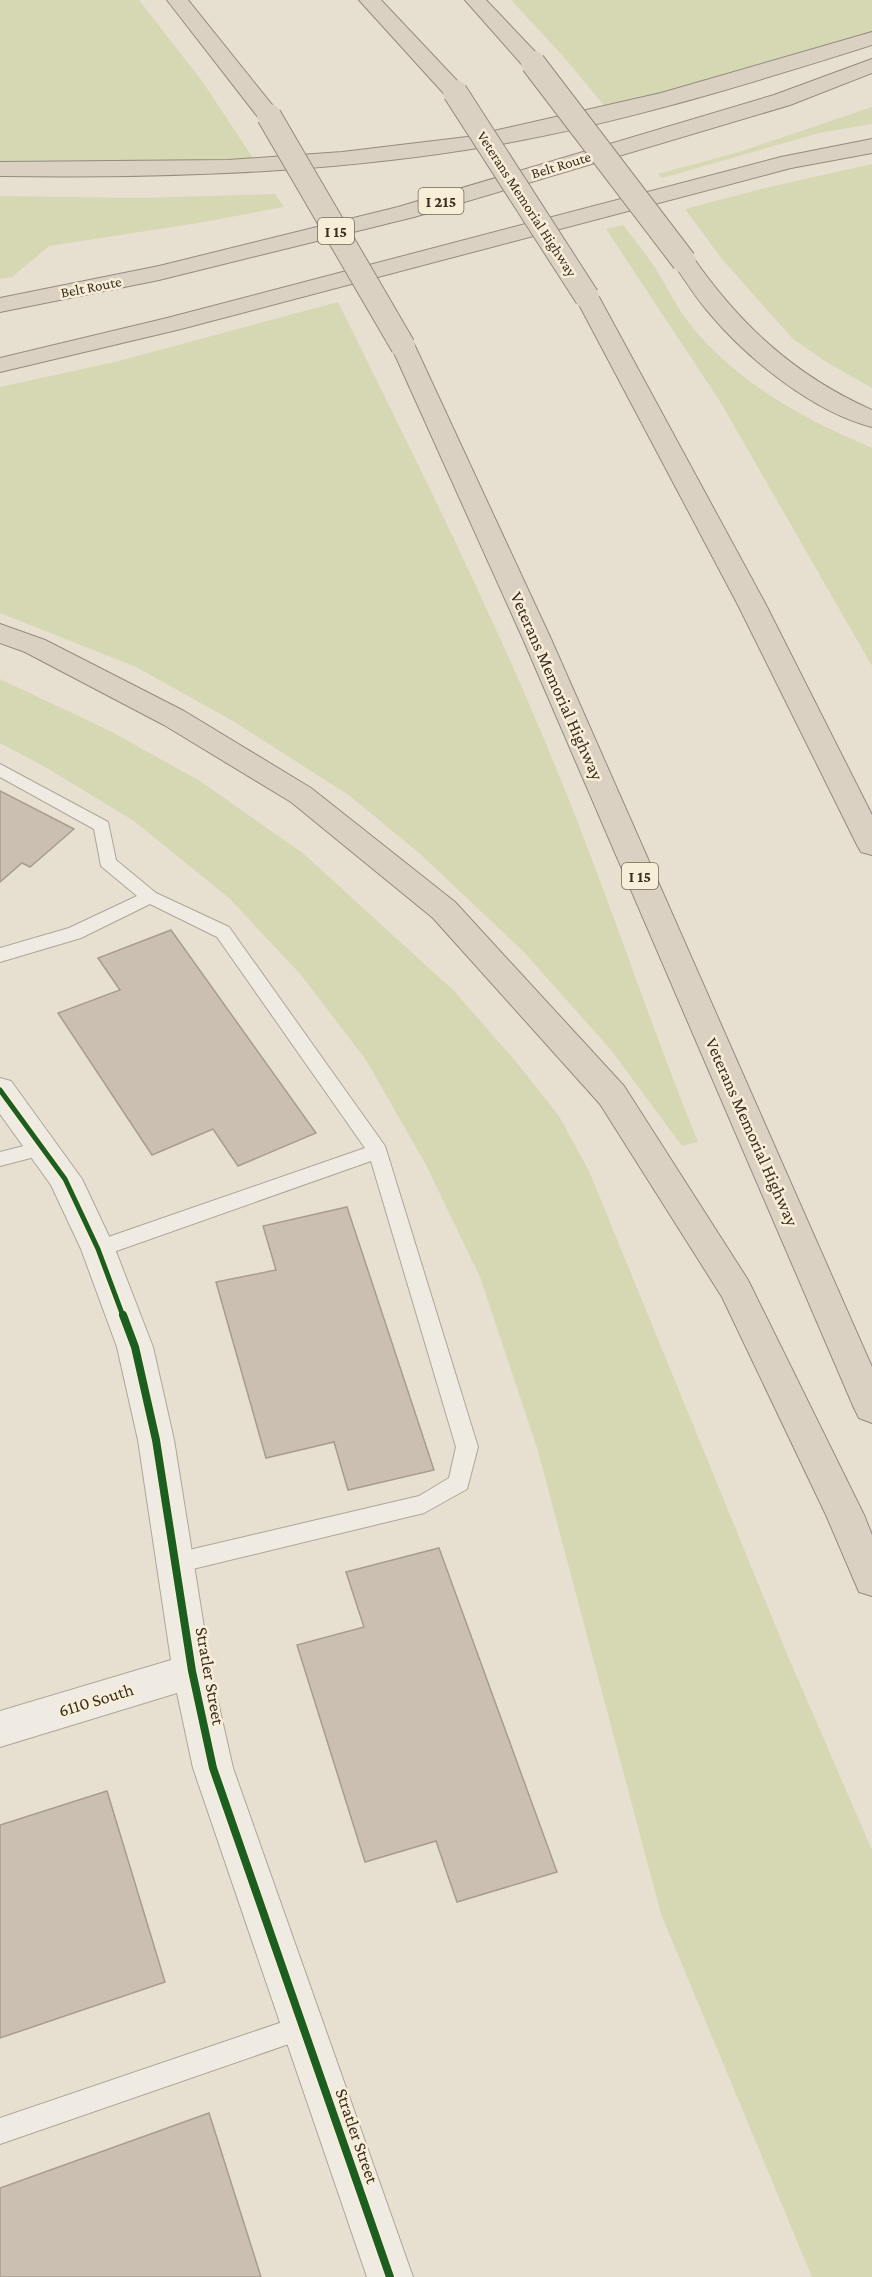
<svg xmlns="http://www.w3.org/2000/svg" width="872" height="2277" viewBox="0 0 872 2277" font-family="'Crimson Pro',serif">
	<rect width="100%" height="100%" fill="#e7e0d1"/>
	<path fill="#d6d7b3" d="M0 0H139L202 81 255 161 113 164 0 161Z
		M511 0H872V41L611 114 562 55Z
		M872 107V124L819 133 662 178 658 174 739 152Z
		M872 164V388L823 360 792 338 722 259 685 209 765 188Z
		M275 194 284 207 198 223 49 246 12 277 0 279V196L142 198Z
		M623 225C634 239 646 254 656 269 665 283 672 298 681 312 727 378 800 417 872 448V666L721 403 606 229Z
		M338 302C414 456 491 609 556 768 607 891 648 1019 698 1142L682 1146 611 1050 522 950 419 853 350 796 233 721 136 667 0 613V387L115 362Z
		M0 679 110 731 200 781 304 854 454 991 517 1063 559 1116 589 1171 787 1654 872 1850V2277H812L661 1914 538 1451 480 1277 426 1165 366 1060 301 975 230 899 134 821 45 767 0 743Z"/>
	<path fill="#cbbfb2" stroke="#a89c90" stroke-width="1.5" d="M0 791 74 829 30 867 22 863 0 882Z
		M171 930 316 1133 238 1166 213 1129 152 1155 58 1013 120 990 98 958Z
		M347 1207 434 1470 348 1490 334 1442 266 1458 216 1282 276 1270 263 1226Z
		M439 1548 557 1872 457 1902 436 1841 365 1862 297 1645 364 1627 346 1572Z
		M107 1791 165 1982 0 2038V1825Z
		M209 2113 261 2277H0V2188Z"/>
	<g fill="none" stroke-linecap="round" stroke-linejoin="round">
		<g stroke="#ada599" stroke-width="2">
			<path id="service" d="M0 764 108 822 116 860 156 893 229 927 385 1146 478 1447 467 1489 424 1513 176 1573 168 1570 165 1563 168 1556 176 1553 419 1496 449 1478 456 1447 371 1161 105 1255 98 1257 91 1255 88 1249 91 1243 365 1148 217 937 150 904 81 938 0 962V948L69 928 137 896 101 866 94 829 0 777Z
				M43 1141 50 1143 53 1148 50 1153 0 1166V1152Z
				M303 2015 312 2018 316 2027 312 2036 0 2144V2118Z"/>
		</g>
		<g stroke="#ada599" stroke-width="2">
			<path id="minor" d="M0 1078 11 1081 82 1179 115 1249 153 1347 174 1440 211 1671 233 1768 413 2277H367L193 1768 177 1693 0 1747V1711L171 1660 138 1440 117 1347 81 1249 51 1185 0 1114Z"/>
		</g>
		<g stroke="#928b80" stroke-width="2">
			<path id="motorway" d="M167 0H188L277 111 280 116 277 121H261Z
				M359 0H381L463 87 466 92 463 97H447Z
				M465 0H486L541 58 544 63 541 68H525Z
				M872 32V45C739 87 603 129 465 150 311 174 155 178 0 176V162L228 160 342 152 467 137 661 93Z
				M872 59V73L790 105 414 217 159 280 0 312V298L159 266 398 207 774 95Z
				M872 139V153L791 168 181 329 0 372V358L167 318 781 157Z
				M684 254 692 256C740 325 795 376 872 410V427C813 412 748 359 710 314 696 298 684 279 672 261L676 256Z
				M587 290 595 292 599 297 766 605 872 815V855L861 852 857 845 738 605 575 297 579 292Z
				M403 339 412 341 415 346 551 639 872 1367V1423L859 1418 854 1408 523 639 391 346 394 341Z
				M0 624 45 640 184 711 311 788 455 902 624 1086 748 1280 864 1515 872 1535V1596L859 1592 826 1515 722 1297 600 1104 433 918 291 802 164 725 25 652 0 643Z"/>
		</g>
		<use href="#service" fill="#efebe3" fill-rule="evenodd"/>
		<use href="#minor" fill="#efebe3" fill-rule="evenodd"/>
		<use href="#motorway" fill="#dad1c2" fill-rule="evenodd"/>
		<g stroke="#928b80" stroke-width="26" stroke-linecap="butt">
			<path id="motorway-bridge" d="M533 63 684 261
				M455 92 587 297
				M269 116 403 346"/>
		</g>
		<use href="#motorway-bridge" stroke="#dad1c2" stroke-width="24"/>
		<g stroke="#f7eed8" stroke-width="9">
			<path id="cycleway-far1" d="M0 1090 65 1179 98 1249 123 1316"/>
		</g>
		<g stroke="#f7eed8" stroke-width="11">
			<path id="cycleway" d="M123 1315 135 1347 156 1440 192 1671 213 1768 390 2277"/>
		</g>
		<use href="#cycleway-far1" stroke="#1b5e20" stroke-width="5"/>
		<use href="#cycleway" stroke="#1b5e20" stroke-width="8"/>
	</g>
	<g text-anchor="middle" stroke-width="5" stroke-linejoin="round" paint-order="stroke">
		<g font-size="15" fill="#3d2e20" stroke="#f7eed8">
			<text transform="translate(561 165) rotate(-17)" y="5">Belt Route</text>
			<text transform="translate(527 204) rotate(57)" y="5">Veterans Memorial Highway</text>
			<text transform="translate(91 287) rotate(-11)" y="5">Belt Route</text>
		</g>
		<g fill="#f7eed8" stroke="#756857" stroke-width="1.5">
			<rect x="418.5" y="188" width="45" height="26" rx="4.5"/>
			<rect x="318" y="218" width="36" height="26" rx="4.5"/>
			<rect x="622" y="863" width="36" height="26" rx="4.5"/>
		</g>
		<g font-size="16" font-weight="bold" fill="#3d2e20">
			<text x="441" y="207">I 215</text>
			<text x="336" y="237">I 15</text>
			<text x="640" y="882">I 15</text>
		</g>
		<g font-size="18" fill="#3d2e20" stroke="#f7eed8">
			<text transform="translate(557 686) rotate(66)" y="6">Veterans Memorial Highway</text>
			<text transform="translate(752 1132) rotate(66)" y="6">Veterans Memorial Highway</text>
			<text transform="translate(210 1676) rotate(80)" y="6">Stratler Street</text>
			<text transform="translate(96 1700) rotate(-17)" y="6">6110 South</text>
			<text transform="translate(357 2136) rotate(71)" y="6">Stratler Street</text>
		</g>
	</g>
</svg>
